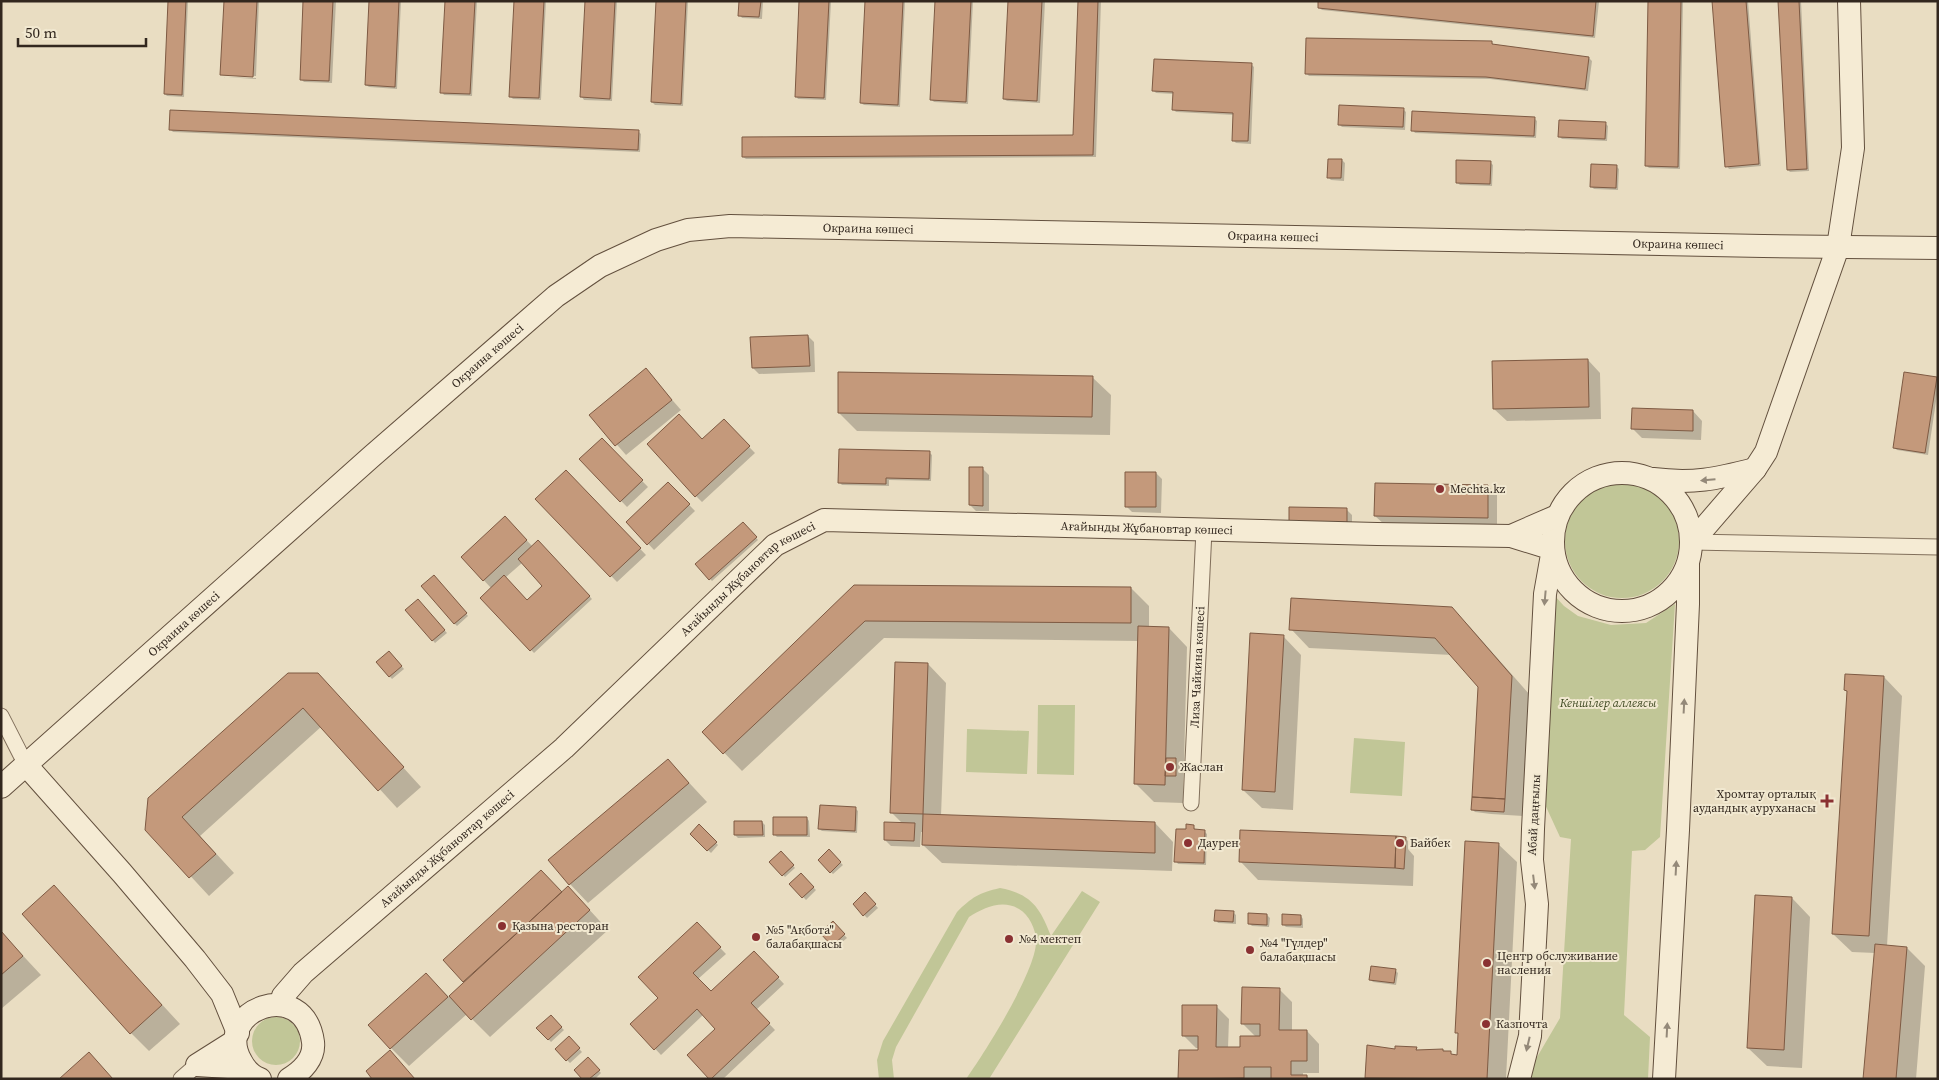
<svg xmlns="http://www.w3.org/2000/svg" width="1939" height="1080" viewBox="0 0 1939 1080" font-family="'Source Serif 4',serif">
	<rect width="100%" height="100%" fill="#e9ddc2"/>
	<path fill="#c1c697" d="M1565 541a57 57 0 1 1 114 0a57 57 0 1 1-114 0Z
		M1554 595 1564 606 1578 616 1611 625 1646 623 1675 604 1660 837 1645 850 1632 851 1624 1015 1650 1037 1648 1079H1530V1069L1560 1018 1571 839 1560 837 1542 798Z
		M1038 705H1075L1074 775 1037 774Z
		M967 729 1029 731 1027 774 966 772Z
		M1354 738 1405 742 1402 796 1350 793Z
		M1000 888C1032 894 1040 908 1051 936L1082 891 1100 902 989 1079H966C984 1054 1037 970 1036 941 1036 929 1029 915 1019 909 1002 899 984 908 969 917L896 1047 892 1060 894 1079H879L877 1060 883 1041 957 912C972 897 979 893 1000 888Z
		M252 1041a24 24 0 1 1 48 0a24 24 0 1 1-48 0Z"/>
	<path fill="#0003" fill-rule="evenodd" d="M169 1H188L184 97 167 96 165 94Z
		M225 1H259L256 76 222 75Z
		M305 1H336L332 83 304 82 301 79Z
		M371 1H401L397 89 369 87 366 85Z
		M446 1H477L472 96 444 95 442 92Z
		M515 1H546L541 100 513 99 510 96Z
		M586 1H617L612 101 584 100 582 97Z
		M657 1H688L683 106 655 105 652 102Z
		M741 1H763L762 19 742 18 740 15Z
		M801 1H831L826 100 798 99 796 96Z
		M866 1H905L900 107 864 105 861 103Z
		M936 1H973L968 104 934 102 931 99Z
		M1009 1H1045L1040 103 1007 101 1004 99Z
		M1079 1H1101L1096 157 746 159 743 157 1074 136Z
		M1320 1H1598L1599 2 1595 38 1322 10 1319 7Z
		M1650 1H1683L1680 169 1649 168 1646 165Z
		M1714 1H1748L1761 166 1729 169 1727 166Z
		M1779 1H1801L1809 171 1790 172 1788 170Z
		M1492 42 1494 46 1589 58 1592 61 1588 91 1490 79 1309 76 1306 73Z
		M1251 64 1254 67 1251 144 1236 143 1233 140 1235 115 1176 112 1174 110V94L1156 93 1154 91Z
		M223 77 256 78V79L224 77Z
		M1403 109 1406 112 1405 130 1342 127 1339 124Z
		M1534 118 1537 121 1536 138 1415 133 1413 130Z
		M1605 123 1608 126 1607 141 1562 139 1559 136Z
		M171 130 638 131 641 134 640 152 173 132Z
		M1342 160 1345 163 1344 181 1331 180 1328 177Z
		M1490 162 1493 165 1492 186 1460 185 1457 182Z
		M1616 166 1619 169 1618 190 1594 189 1591 186Z
		M808 336 814 342 815 372 759 374 753 368Z
		M1588 360 1600 373 1601 419 1507 421 1494 409Z
		M646 370 681 410 626 455 591 415Z
		M1092 377 1111 395 1110 435 857 431 839 413Z
		M1936 378 1938 380V388L1928 455 1897 450 1894 447Z
		M1693 411 1702 421 1701 440 1642 438 1633 429Z
		M724 421 755 453 702 502 696 496 702 441Z
		M602 440 648 487 627 507 581 459Z
		M929 452 932 455 931 481 889 480V486L842 485 839 482Z
		M983 469 989 475V511H976L970 505Z
		M566 471 646 555 617 582 537 499Z
		M1156 473 1162 479 1161 513 1132 512 1126 506Z
		M668 483 695 511 654 550 628 522Z
		M1488 486 1497 495V527L1385 525 1375 516Z
		M1346 509 1352 515V528L1297 527Z
		M743 523 758 540 712 581 697 565Z
		M514 527 533 547 538 542 592 599 534 653 482 598 492 589 462 557ZM522 563 544 586 527 601 505 578Z
		M436 579 468 616 457 626 454 623Z
		M854 586 1131 588 1149 606V628H1169L1187 647 1183 803 1154 802 1136 784 1139 641 884 638 742 771 704 732Z
		M420 603 447 633 435 643 407 610Z
		M1451 608 1470 627 1530 695 1523 816 1491 814 1475 812 1472 809 1479 686 1452 655 1309 648 1291 629Z
		M1283 636 1301 655 1293 810 1262 808 1243 790Z
		M389 652 404 669 392 679 377 662Z
		M928 664 946 683 941 816 1155 823 1173 842 1172 871 942 863 923 845 924 832H921L920 847 891 846 885 840 903 824 892 813Z
		M318 674 421 787 397 808 322 726 200 836 234 873 209 896 147 829Z
		M1884 677 1902 696 1887 946 1907 948 1925 966 1916 1079H1865L1875 953 1852 952 1833 934 1848 692 1845 690Z
		M668 760 707 802 588 903 570 884Z
		M855 808 858 811 857 833 822 831 819 829Z
		M807 818 809 821 810 837H777L774 834Z
		M762 822 765 825V837L738 838 735 835Z
		M699 826 718 845 711 853 692 834Z
		M1193 826 1196 831H1204L1207 834 1206 865 1178 864 1176 861 1187 830Z
		M1405 838 1408 841V849L1414 856 1413 886 1258 880 1240 861Z
		M1498 844 1517 862 1506 1079H1368L1367 1078 1396 1050 1416 1049 1418 1051 1443 1050 1450 1053 1454 1056H1458L1459 1035 1457 1032Z
		M829 851 843 865 833 874 819 860Z
		M781 852 795 868 785 877 771 862Z
		M801 875 816 890 806 900 791 884Z
		M54 887 180 1024 149 1051 131 1033Z
		M562 894 586 906 608 930 490 1037 467 1014 409 1066 391 1048 426 975 449 997 465 982 445 960Z
		M865 894 878 908 867 918 854 904Z
		M1792 898 1810 917 1802 1068 1767 1066 1748 1048Z
		M1233 912 1236 915V924L1218 923 1216 920Z
		M1267 915 1270 918 1269 927 1252 926 1249 923Z
		M1301 916 1303 919V928L1286 927 1283 924Z
		M833 923 847 938 835 948 822 933Z
		M697 924 726 954 698 979 711 993 754 952 784 984 756 1010 775 1030 723 1079H711L716 1029 703 1015 661 1055 632 1024 659 998Z
		M1 932 41 975 1 1009Z
		M1395 970 1398 973 1396 985 1373 982 1370 979Z
		M1279 989 1292 1002V1031H1307L1319 1044V1073H1303V1076H1307L1309 1079H1180L1200 1052V1048H1196L1183 1035 1216 1006 1229 1019 1228 1048 1241 1049 1256 1037 1243 1024Z
		M551 1017 564 1030 551 1042 538 1028Z
		M569 1038 582 1052 570 1063 556 1049Z
		M588 1059 601 1073 595 1079H583Z"/>
	<path fill="#c4997b" stroke="#7e5a43" d="M168 1H186L182 95 164 94Z
		M224 1H257L253 77 220 75Z
		M303 1H333L329 81 300 80Z
		M369 1H399L395 87 365 85Z
		M445 1H475L470 94 440 93Z
		M514 1H544L539 98 509 97Z
		M585 1H615L610 99 580 97Z
		M656 1H686L681 104 651 102Z
		M739 1H761L759 17 738 16Z
		M799 1H829L824 98 795 97Z
		M865 1H903L898 105 860 103Z
		M935 1H971L966 102 930 100Z
		M1008 1H1042L1037 101 1003 99Z
		M1078 1H1098L1093 155 742 157V137L1073 135Z
		M1318 1H1596L1593 36 1318 8Z
		M1648 1H1681L1678 167 1645 166Z
		M1712 1H1746L1759 164 1725 167Z
		M1778 1H1799L1807 169 1787 170Z
		M1306 38 1492 41V44L1589 57 1585 89 1486 77 1305 74Z
		M1154 59 1252 63 1248 141H1232L1233 113 1172 110 1173 92 1152 91Z
		M1339 105 1404 108 1403 127 1338 125Z
		M170 110 639 130 638 150 169 130Z
		M1412 111 1535 117 1534 136 1411 131Z
		M1559 120 1606 122 1605 139 1558 137Z
		M1328 159H1342L1341 178H1327Z
		M1456 160 1491 161 1490 184 1456 183Z
		M1591 164 1617 165 1616 188 1590 187Z
		M808 335 810 366 752 368 750 337Z
		M1588 359 1589 407 1493 409 1492 361Z
		M646 368 672 400 615 446 589 415Z
		M838 372 1093 376 1092 417 838 413Z
		M1904 372 1937 377 1925 453 1893 448Z
		M1632 408 1693 410V431L1631 429Z
		M679 414 702 439 724 419 750 446 695 497 647 444Z
		M602 438 643 480 620 502 579 459Z
		M839 449 930 451 929 479 886 478V484L838 483Z
		M969 467H983V506L969 505Z
		M566 470 641 548 610 577 535 499Z
		M1125 472H1156V507H1125Z
		M668 482 690 504 647 545 626 522Z
		M1375 483 1488 485V518L1374 516Z
		M1289 507 1347 508V523L1289 522Z
		M505 516 527 540 483 581 461 557Z
		M743 522 757 537 709 580 695 564Z
		M538 540 590 596 530 651 480 598 504 575 527 600 542 586 518 559Z
		M434 575 467 613 454 624 421 586Z
		M854 585 1131 587V623L865 621 723 754 702 732Z
		M1291 598 1452 607 1512 676 1505 799 1472 797 1478 687 1435 638 1289 630Z
		M418 599 445 630 432 641 405 610Z
		M1138 626 1169 627 1165 785 1134 784Z
		M1250 633 1284 635 1275 792 1242 790Z
		M389 651 402 666 389 677 376 662Z
		M895 662 928 663 923 814 890 813Z
		M288 673H318L404 767 378 791 303 708 182 817 216 854 189 878 145 830 148 798Z
		M1845 674 1884 676 1869 936 1832 934 1847 691 1844 690Z
		M1166 758H1176V776H1165Z
		M668 759 689 783 569 885 548 860Z
		M1472 797 1505 799 1504 812 1471 810Z
		M820 805 856 807 855 831 818 829Z
		M923 814 1155 822V853L922 845Z
		M773 817H807V835H773Z
		M734 821H762L763 835H734Z
		M884 822 915 823 914 841 884 840Z
		M699 824 717 842 707 851 690 834Z
		M1186 824 1194 825V829L1205 830 1204 863 1174 862 1176 829H1186Z
		M1240 830 1396 836 1395 868 1239 862Z
		M1396 836 1406 837 1404 869 1395 868Z
		M1465 841 1499 843 1487 1079 1365 1078 1367 1045 1395 1049V1046L1417 1047 1416 1050 1443 1049V1051H1451V1054L1457 1055 1458 1033H1455Z
		M829 849 841 862 830 873 818 860Z
		M781 851 794 865 782 876 769 862Z
		M541 870 562 892 463 982 443 960Z
		M801 873 814 887 802 898 789 884Z
		M54 885 162 1005 130 1034 22 914Z
		M568 886 590 910 471 1020 449 996Z
		M865 892 876 904 863 916 853 904Z
		M1755 895 1792 897 1784 1050 1747 1048Z
		M1215 910 1234 911 1233 922 1214 921Z
		M1248 913 1267 914V925L1248 924Z
		M1282 914 1301 915V925H1282Z
		M833 921 845 934 832 946 820 933Z
		M697 922 721 947 693 973 711 991 754 951 779 977 751 1003 770 1023 711 1079H709L687 1055 715 1029 697 1009 654 1050 630 1024 658 998 638 977Z
		M1 931 23 956 1 975Z
		M1875 944 1907 947 1896 1079H1863Z
		M1371 966 1396 969 1394 983 1369 980Z
		M426 973 448 997 390 1049 368 1025Z
		M1242 987 1280 988 1279 1030H1307V1061H1291V1075H1307V1079H1271V1067H1244V1078L1178 1079 1179 1050H1198V1036H1182V1005H1217L1216 1047H1240V1036H1260V1024H1241Z
		M551 1015 562 1027 548 1040 536 1028Z
		M569 1036 580 1048 566 1061 555 1049Z
		M390 1050 415 1079H372L366 1071Z
		M89 1052 113 1079H59Z
		M588 1057 600 1070 589 1079H582L574 1070Z"/>
	<g fill="none" stroke-linecap="round" stroke-linejoin="round">
		<g stroke="#816f5b" stroke-width="17">
			<g id="street">
				<path d="M1692 542 1938 547"/>
				<path d="M1 716 26 765"/>
				<path id="s1" d="M1191 803 1204 530"/>
				<path d="M181 1079 197 1065"/>
			</g>
		</g>
		<g stroke="#63503e" stroke-width="24">
			<g id="secondary">
				<circle cx="1622" cy="542" r="69"/>
				<path d="M1653 479C1693 484 1716 479 1755 469"/>
				<path d="M1511 536 1557 516"/>
				<path d="M1692 542 1755 469 1766 452 1838 247 1853 148 1849 1"/>
				<path d="M26 765 122 873 195 959 222 994 238 1033"/>
				<path id="s2" d="M1 787 371 457 556 296 600 266 656 240 688 230 730 226 1763 246 1938 248"/>
				<path id="s3" d="M281 1005 283 996 303 973 564 748 775 545 824 520 1377 534 1511 536 1553 549 1545 594 1533 829 1532 860 1537 904 1530 1036 1519 1079"/>
				<path d="M235 1041 197 1065 244 1068"/>
				<path d="M260 1079C252 1076 245 1069 241 1061 212 1010 304 975 313 1042 315 1058 302 1071 289 1079"/>
				<path d="M1664 1079 1678 830 1688 604V565"/>
			</g>
		</g>
		<use href="#street" stroke="#f5ebd4" stroke-width="15"/>
		<use href="#secondary" stroke="#f5ebd4" stroke-width="22"/>
	</g>
	<defs><path id="oneway-solid" d="M-6-.8H1V-3.2L6.5 0L1 3.2V.8H-6Z" transform="scale(1.25)"/></defs>
	<g fill="#948979">
		<use href="#oneway-solid" transform="translate(1708 480) rotate(175)"/>
		<use href="#oneway-solid" transform="translate(1545 598) rotate(95)"/>
		<use href="#oneway-solid" transform="translate(1684 706) rotate(-87)"/>
		<use href="#oneway-solid" transform="translate(1676 868) rotate(-87)"/>
		<use href="#oneway-solid" transform="translate(1534 882) rotate(83)"/>
		<use href="#oneway-solid" transform="translate(1667 1030) rotate(-87)"/>
		<use href="#oneway-solid" transform="translate(1528 1044) rotate(103)"/>
	</g>
	<g fill="#8a3132" stroke="#f1e8d0" stroke-width="2">
		<circle cx="1440" cy="489" r="5"/>
		<circle cx="1170" cy="767" r="5"/>
		<path d="M1824.5 793.5h5v5h5v5h-5v5h-5v-5h-5v-5h5z"/>
		<circle cx="1188" cy="843" r="5"/>
		<circle cx="1400" cy="843" r="5"/>
		<circle cx="502" cy="926" r="5"/>
		<circle cx="756" cy="937" r="5"/>
		<circle cx="1009" cy="939" r="5"/>
		<circle cx="1250" cy="950" r="5"/>
		<circle cx="1487" cy="963" r="5"/>
		<circle cx="1486" cy="1024" r="5"/>
	</g>
	<g text-anchor="middle" stroke-width="4" stroke-linejoin="round" paint-order="stroke">
		<g font-size="12" fill="#32271e" stroke="#f1e8d0">
			<text dy="4" stroke="none"><textPath href="#s2" startOffset="1070">Окраина көшесі</textPath></text>
			<text dy="4" stroke="none"><textPath href="#s2" startOffset="1475">Окраина көшесі</textPath></text>
			<text dy="4" stroke="none"><textPath href="#s2" startOffset="1880">Окраина көшесі</textPath></text>
			<text dy="4" stroke="none"><textPath href="#s2" startOffset="650">Окраина көшесі</textPath></text>
			<text dy="4" stroke="none"><textPath href="#s3" startOffset="1055">Ағайынды Жұбановтар көшесі</textPath></text>
			<text dy="4" stroke="none"><textPath href="#s3" startOffset="635">Ағайынды Жұбановтар көшесі</textPath></text>
			<text dy="4" stroke="none"><textPath href="#s2" startOffset="245">Окраина көшесі</textPath></text>
			<text dy="4" stroke="none"><textPath href="#s1" startOffset="136">Лиза Чайкина көшесі</textPath></text>
			<text transform="translate(1534 815) rotate(-87)" y="4">Абай даңғылы</text>
			<text dy="4" stroke="none"><textPath href="#s3" startOffset="230">Ағайынды Жұбановтар көшесі</textPath></text>
		</g>
		<g font-size="12" fill="#32271e" stroke="#f1e8d0" text-anchor="start">
			<text x="1450" y="493">Mechta.kz</text>
			<text x="1180" y="771">Жаслан</text>
			<text x="1816" y="798" text-anchor="end">Хромтау орталық<tspan x="1816" dy="14">аудандық ауруханасы</tspan></text>
			<text x="1198" y="847">Даурен</text>
			<text x="1410" y="847">Байбек</text>
			<text x="512" y="930">Қазына ресторан</text>
			<text x="766" y="934">№5 "Ақбота"<tspan x="766" dy="14">балабақшасы</tspan></text>
			<text x="1019" y="943">№4 мектеп</text>
			<text x="1260" y="947">№4 "Гүлдер"<tspan x="1260" dy="14">балабақшасы</tspan></text>
			<text x="1497" y="960">Центр обслуживание<tspan x="1497" dy="14">насления</tspan></text>
			<text x="1496" y="1028">Казпочта</text>
		</g>
		<g font-size="12" font-style="italic" fill="#434d26" stroke="#f1e8d0">
			<text x="1608" y="707">Кеншілер аллеясы</text>
		</g>
	</g>
	<rect width="1939" height="1080" fill="none" stroke="#32271e" stroke-width="5"/>
	<path d="M18 38v8h128v-8" fill="none" stroke="#32271e" stroke-width="2.5"/>
	<text x="25" y="38" font-size="15" fill="#32271e" stroke="#f1e8d0" stroke-width="4" paint-order="stroke">50 m</text>
</svg>
